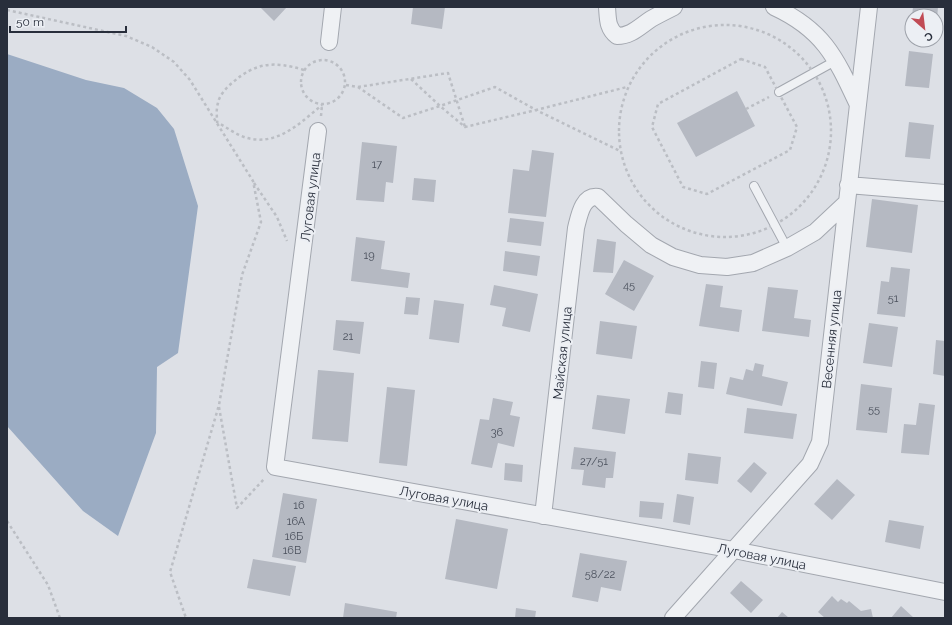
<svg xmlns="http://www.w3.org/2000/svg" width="952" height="625" viewBox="0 0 952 625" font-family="Raleway,sans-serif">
	<rect width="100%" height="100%" fill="#dde0e6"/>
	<path fill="#9bacc3" d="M7 54 86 80 124 88 157 108 174 129 198 206 178 353 157 367 156 433 118 536 83 511 7 426Z"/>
	<path fill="#b5b9c2" d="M260 7H287L274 21Z
		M413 7H445L442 29 411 24Z
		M913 7H938L937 19 936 16H912Z
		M909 51 933 54 929 88 905 86Z
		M737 91 755 126 696 157 677 123Z
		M909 122 934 125 930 159 905 157Z
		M362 142 397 146 393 183 386 182 384 202 356 200Z
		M532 150 554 153 546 217 508 213 513 169 529 171Z
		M414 178 436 180 434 202 412 200Z
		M872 199 918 205 912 253 866 247Z
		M510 218 544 222 541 246 507 242Z
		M356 237 385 241 381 269 410 273 408 288 351 281Z
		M597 239 616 242 613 273 593 272Z
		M505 251 540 256 537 276 503 271Z
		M624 260 654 276 634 311 605 294Z
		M891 267 910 269 905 317 877 314 881 281 889 282Z
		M706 284 723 286 720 307 742 310 739 332 699 326Z
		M494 285 538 294 530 332 502 326 506 308 490 305Z
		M768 287 798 290 794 318 811 320 809 337 762 331Z
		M406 297 420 298 418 315 404 314Z
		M434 300 464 304 459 343 429 339Z
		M336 320 364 322 360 354 333 350Z
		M600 321 637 326 632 359 596 354Z
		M869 323 898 327 892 367 863 363Z
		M936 340 945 341V376L933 374Z
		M701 361 717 363 714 389 698 387Z
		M755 363 764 365 762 376 788 382 782 406 726 394 730 377 743 380 746 369 753 371Z
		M318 370 354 373 348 442 312 439Z
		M861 384 892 388 887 433 856 430Z
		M387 387 415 390 407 466 379 463Z
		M668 392 683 394 681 415 665 413Z
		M597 395 630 399 625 434 592 429Z
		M493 398 513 402 510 415 520 417 514 447 498 443 492 468 471 464 480 419 489 420Z
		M919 403 935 405 929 455 901 453 904 424 916 425Z
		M747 408 797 414 793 439 744 433Z
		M574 447 616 452 613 478H606L605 488 582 485 584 470 571 469Z
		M688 453 721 457 718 484 685 480Z
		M754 462 767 473 751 493 737 481Z
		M505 463 523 465 522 482 504 480Z
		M837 479 855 495 832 520 814 504Z
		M283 493 317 499 306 563 272 557Z
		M677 494 694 497 690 525 673 522Z
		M640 501 664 503 662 519 639 517Z
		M456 519 508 529 497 589 445 579Z
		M889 520 924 526 920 549 885 542Z
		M580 553 627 561 621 591 601 587 598 602 572 597Z
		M253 559 296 566 290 596 247 588Z
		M741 581 763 600 751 613 730 593Z
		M832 596 838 602 841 599 847 603 849 601 861 611 871 609 873 618H825L818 612Z
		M345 603 397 612 396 618H343Z
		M901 606 914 618H891Z
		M516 608 536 611 535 618H515Z
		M782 612 789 618H777Z"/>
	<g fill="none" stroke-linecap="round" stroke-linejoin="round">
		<g stroke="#a3a7af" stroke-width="10">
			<path id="service" d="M779 92 837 60
				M754 186 787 248"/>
		</g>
		<g stroke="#a3a7af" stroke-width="18">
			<path id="minor" d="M607 7C608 19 607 28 617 36 631 36 639 27 651 19 658 15 666 11 674 7
				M774 7C824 30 836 58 858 105
				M329 42 333 7
				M318 131 275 467 734 550 945 592
				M848 185 945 193
				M543 516 576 228C579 217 582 195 598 197L626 224 651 245 673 257 700 265 727 267 753 263 787 248 815 232 847 202
				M673 618 810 464 820 442 869 7"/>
		</g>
		<path stroke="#bbbec4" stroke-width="2.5" stroke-dasharray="3 3" stroke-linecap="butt" d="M7 10 126 36 152 47 174 62 190 80 253 181 261 222 242 275 219 405 170 572 186 618
			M619 131a106 106 0 1 1 212 0a106 106 0 1 1-212 0Z
			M741 59 765 67 797 127 790 150 707 194 683 187 652 127 658 104Z
			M301 82a22 22 0 1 1 44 0a22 22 0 1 1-44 0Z
			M304 70C274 61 256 62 232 83 226 88 219 96 218 103 216 109 217 116 217 122 226 127 235 134 244 137 276 148 300 123 322 105
			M411 79 440 106 495 87 536 110 627 87
			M346 85 358 87 403 118 440 106 465 127 536 110 620 151
			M358 87 448 73 465 127
			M746 109 769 97
			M321 116 322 105
			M254 183 277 217 287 241
			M219 407 237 508 265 478
			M7 521 48 585 60 618"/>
		<use href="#service" stroke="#eff1f4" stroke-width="8"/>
		<use href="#minor" stroke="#eff1f4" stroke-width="16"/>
	</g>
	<g text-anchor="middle" stroke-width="4" stroke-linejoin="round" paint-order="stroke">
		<g font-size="11" fill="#4b515d">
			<text x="377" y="168">17</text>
			<text x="369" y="259">19</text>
			<text x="629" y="289">45</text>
			<text x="893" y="302">51</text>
			<text x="348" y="340">21</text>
			<text x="874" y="413">55</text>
			<text x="497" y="436">36</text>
			<text x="594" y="465">27/51</text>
			<text x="299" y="509">16</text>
			<text x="296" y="525">16А</text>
			<text x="294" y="540">16Б</text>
			<text x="292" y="554">16В</text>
			<text x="600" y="578">58/22</text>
		</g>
		<g font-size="13" fill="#282e3b" stroke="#eceff4">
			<text transform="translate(310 197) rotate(-83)" y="5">Луговая улица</text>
			<text transform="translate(831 339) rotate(-84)" y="5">Весенняя улица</text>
			<text transform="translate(562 353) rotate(-84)" y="5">Майская улица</text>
			<text transform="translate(444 498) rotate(10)" y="5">Луговая улица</text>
			<text transform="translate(762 556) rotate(11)" y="5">Луговая улица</text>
		</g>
	</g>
	<rect width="952" height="625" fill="none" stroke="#282e3b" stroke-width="16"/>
	<g transform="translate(924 28) rotate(152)"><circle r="19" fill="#eceff4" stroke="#9ea2aa"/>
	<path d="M0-3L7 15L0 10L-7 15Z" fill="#c14b55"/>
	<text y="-6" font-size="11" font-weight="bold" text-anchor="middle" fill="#282e3b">С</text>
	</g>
	<path d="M10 26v6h116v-6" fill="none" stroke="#282e3b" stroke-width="2"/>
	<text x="16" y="26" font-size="12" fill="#282e3b" stroke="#eceff4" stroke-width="3" paint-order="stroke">50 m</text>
</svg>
